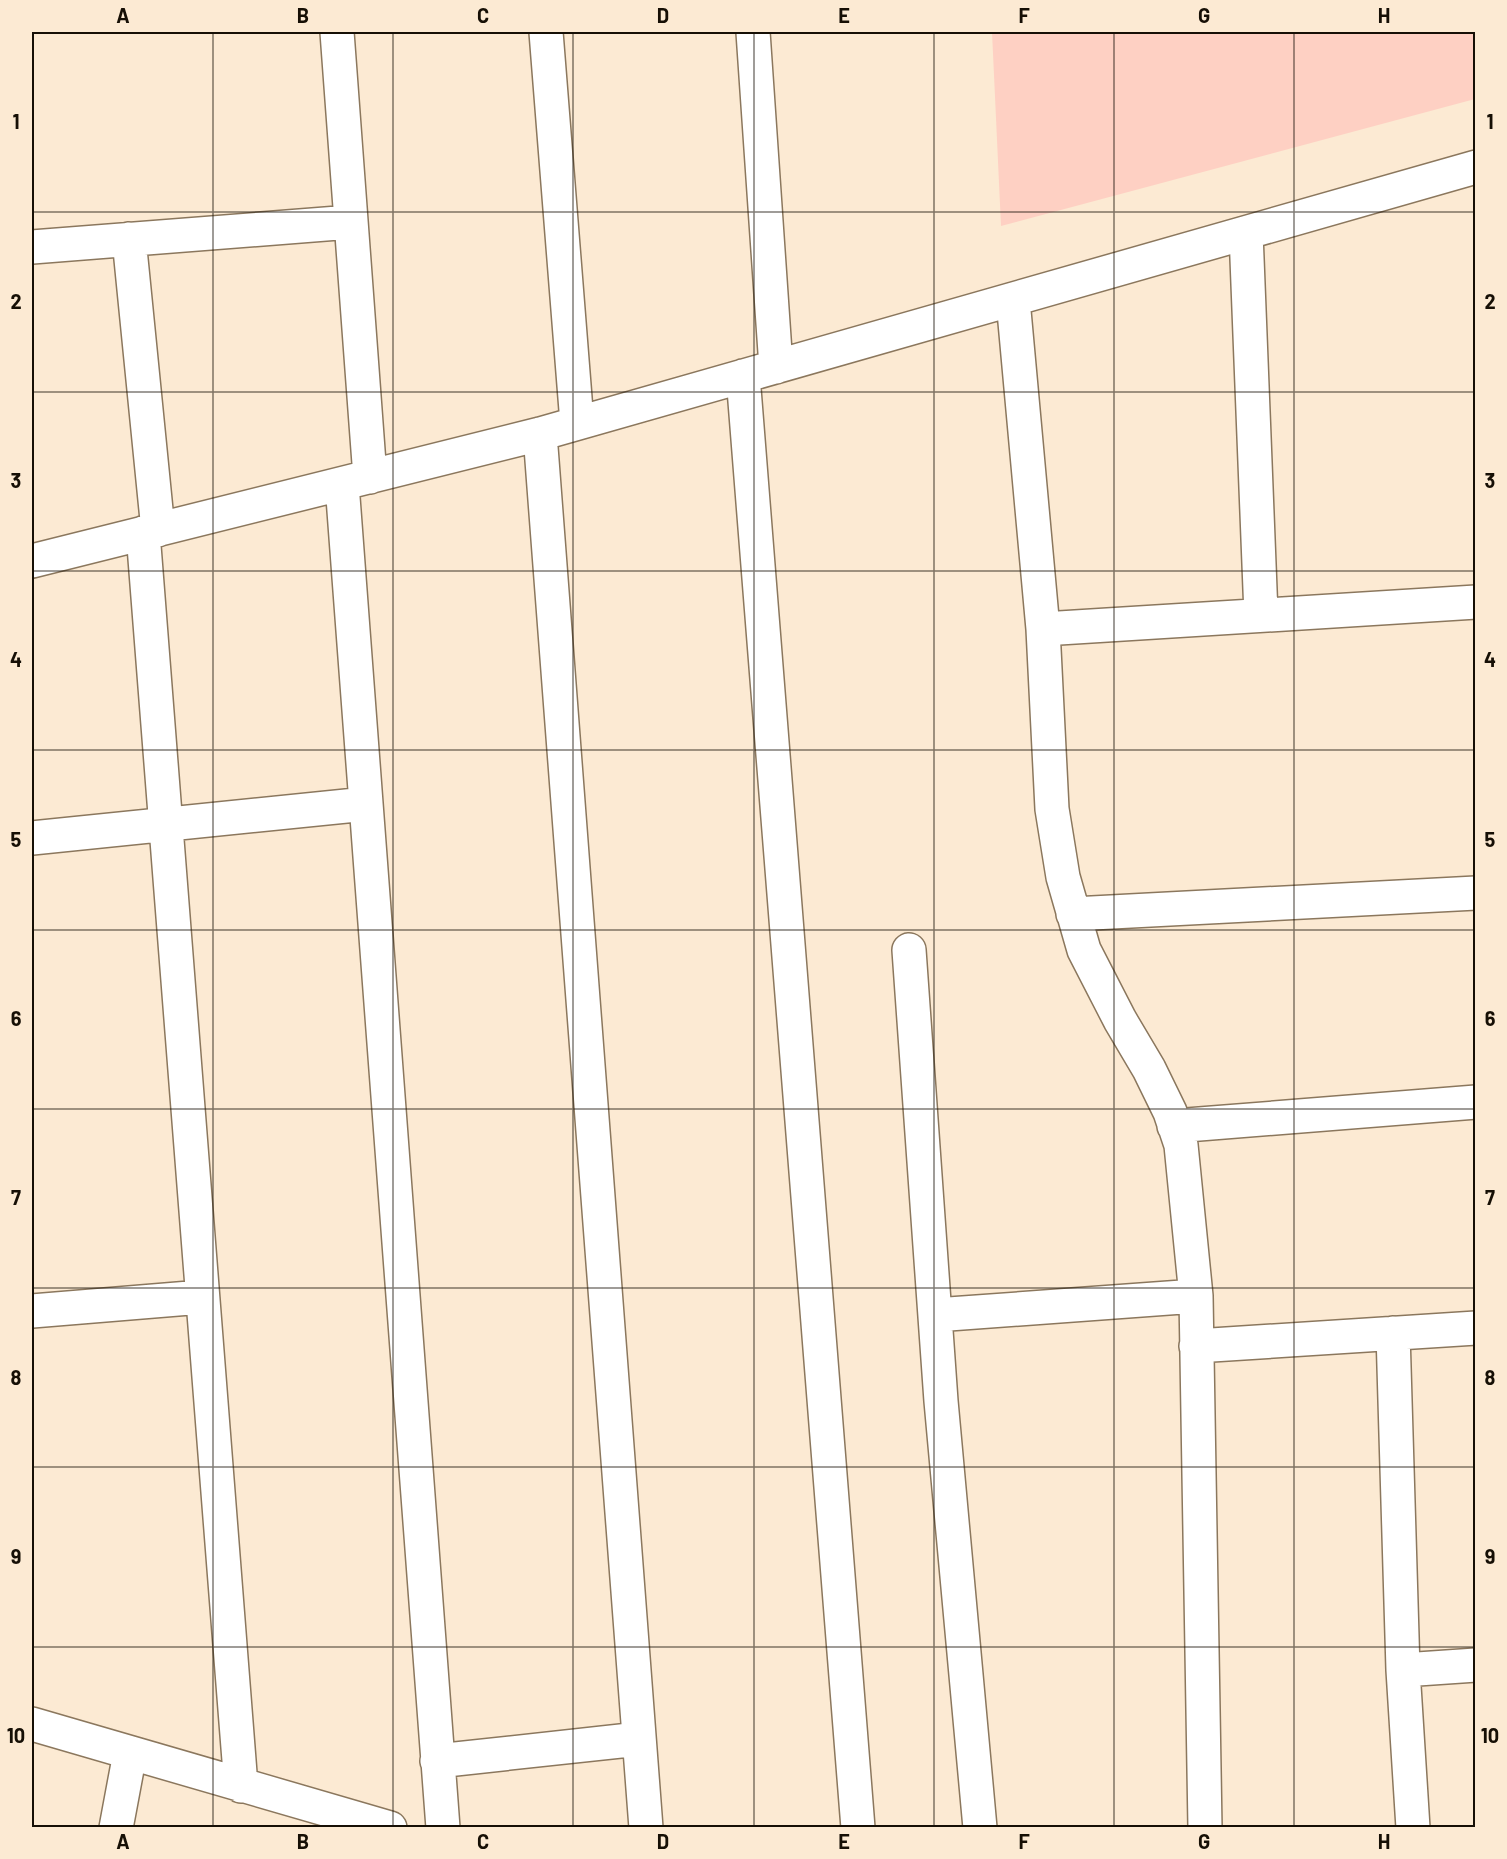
<svg xmlns="http://www.w3.org/2000/svg" width="1507" height="1859" viewBox="0 0 1507 1859" font-family="Barlow,sans-serif">
	<rect width="100%" height="100%" fill="#fcead3"/>
	<path fill="#fed0c3" d="M992 32H1475V99L1001 226Z"/>
	<g fill="none" stroke-linecap="round" stroke-linejoin="round">
		<g stroke="#8b775d" stroke-width="36">
			<path id="minor" d="M337 32 370 477
				M546 32 577 423
				M753 32 776 367
				M1246 233 1261 615
				M129 239 158 530
				M32 247 351 222
				M1013 300 1043 629 1052 809 1063 877 1084 950 1120 1020 1149 1069 1170 1112 1181 1145 1196 1296 1205 1828
				M743 376 858 1828
				M540 434 646 1828
				M342 484 443 1828
				M143 533 241 1786
				M32 561 540 434 1476 167
				M1043 629 1476 602
				M32 838 366 804
				M1073 914 1476 893
				M909 950 941 1401 980 1828
				M1174 1126 1476 1102
				M32 1311 202 1297
				M935 1315 1196 1296
				M1393 1333 1403 1670 1413 1828
				M1196 1346 1476 1328
				M1403 1670 1476 1665
				M32 1724 390 1828
				M437 1761 639 1739
				M116 1828 130 1753"/>
		</g>
		<use href="#minor" stroke="#fff" stroke-width="33"/>
	</g>
	<path fill="none" stroke="#160f05" stroke-width="1.5" stroke-opacity="0.55" d="M213 32V1828M393 32V1828M573 32V1828M754 32V1828M934 32V1828M1114 32V1828M1294 32V1828M32 212H1476M32 392H1476M32 571H1476M32 750H1476M32 930H1476M32 1109H1476M32 1288H1476M32 1467H1476M32 1647H1476"/>
	<rect width="1507" height="1859" fill="none" stroke="#fcead3" stroke-width="66"/>
	<rect x="33" y="33" width="1441" height="1793" fill="none" stroke="#160f05" stroke-width="2"/>
	<g font-size="20" text-anchor="middle" font-weight="bold" fill="#160f05">
		<text x="123" y="23">A</text>
		<text x="303" y="23">B</text>
		<text x="483" y="23">C</text>
		<text x="663" y="23">D</text>
		<text x="844" y="23">E</text>
		<text x="1024" y="23">F</text>
		<text x="1204" y="23">G</text>
		<text x="1384" y="23">H</text>
		<text x="16" y="129">1</text>
		<text x="1490" y="129">1</text>
		<text x="16" y="309">2</text>
		<text x="1490" y="309">2</text>
		<text x="16" y="488">3</text>
		<text x="1490" y="488">3</text>
		<text x="16" y="667">4</text>
		<text x="1490" y="667">4</text>
		<text x="16" y="847">5</text>
		<text x="1490" y="847">5</text>
		<text x="16" y="1026">6</text>
		<text x="1490" y="1026">6</text>
		<text x="16" y="1205">7</text>
		<text x="1490" y="1205">7</text>
		<text x="16" y="1385">8</text>
		<text x="1490" y="1385">8</text>
		<text x="16" y="1564">9</text>
		<text x="1490" y="1564">9</text>
		<text x="16" y="1743">10</text>
		<text x="1490" y="1743">10</text>
		<text x="123" y="1849">A</text>
		<text x="303" y="1849">B</text>
		<text x="483" y="1849">C</text>
		<text x="663" y="1849">D</text>
		<text x="844" y="1849">E</text>
		<text x="1024" y="1849">F</text>
		<text x="1204" y="1849">G</text>
		<text x="1384" y="1849">H</text>
	</g>
</svg>
